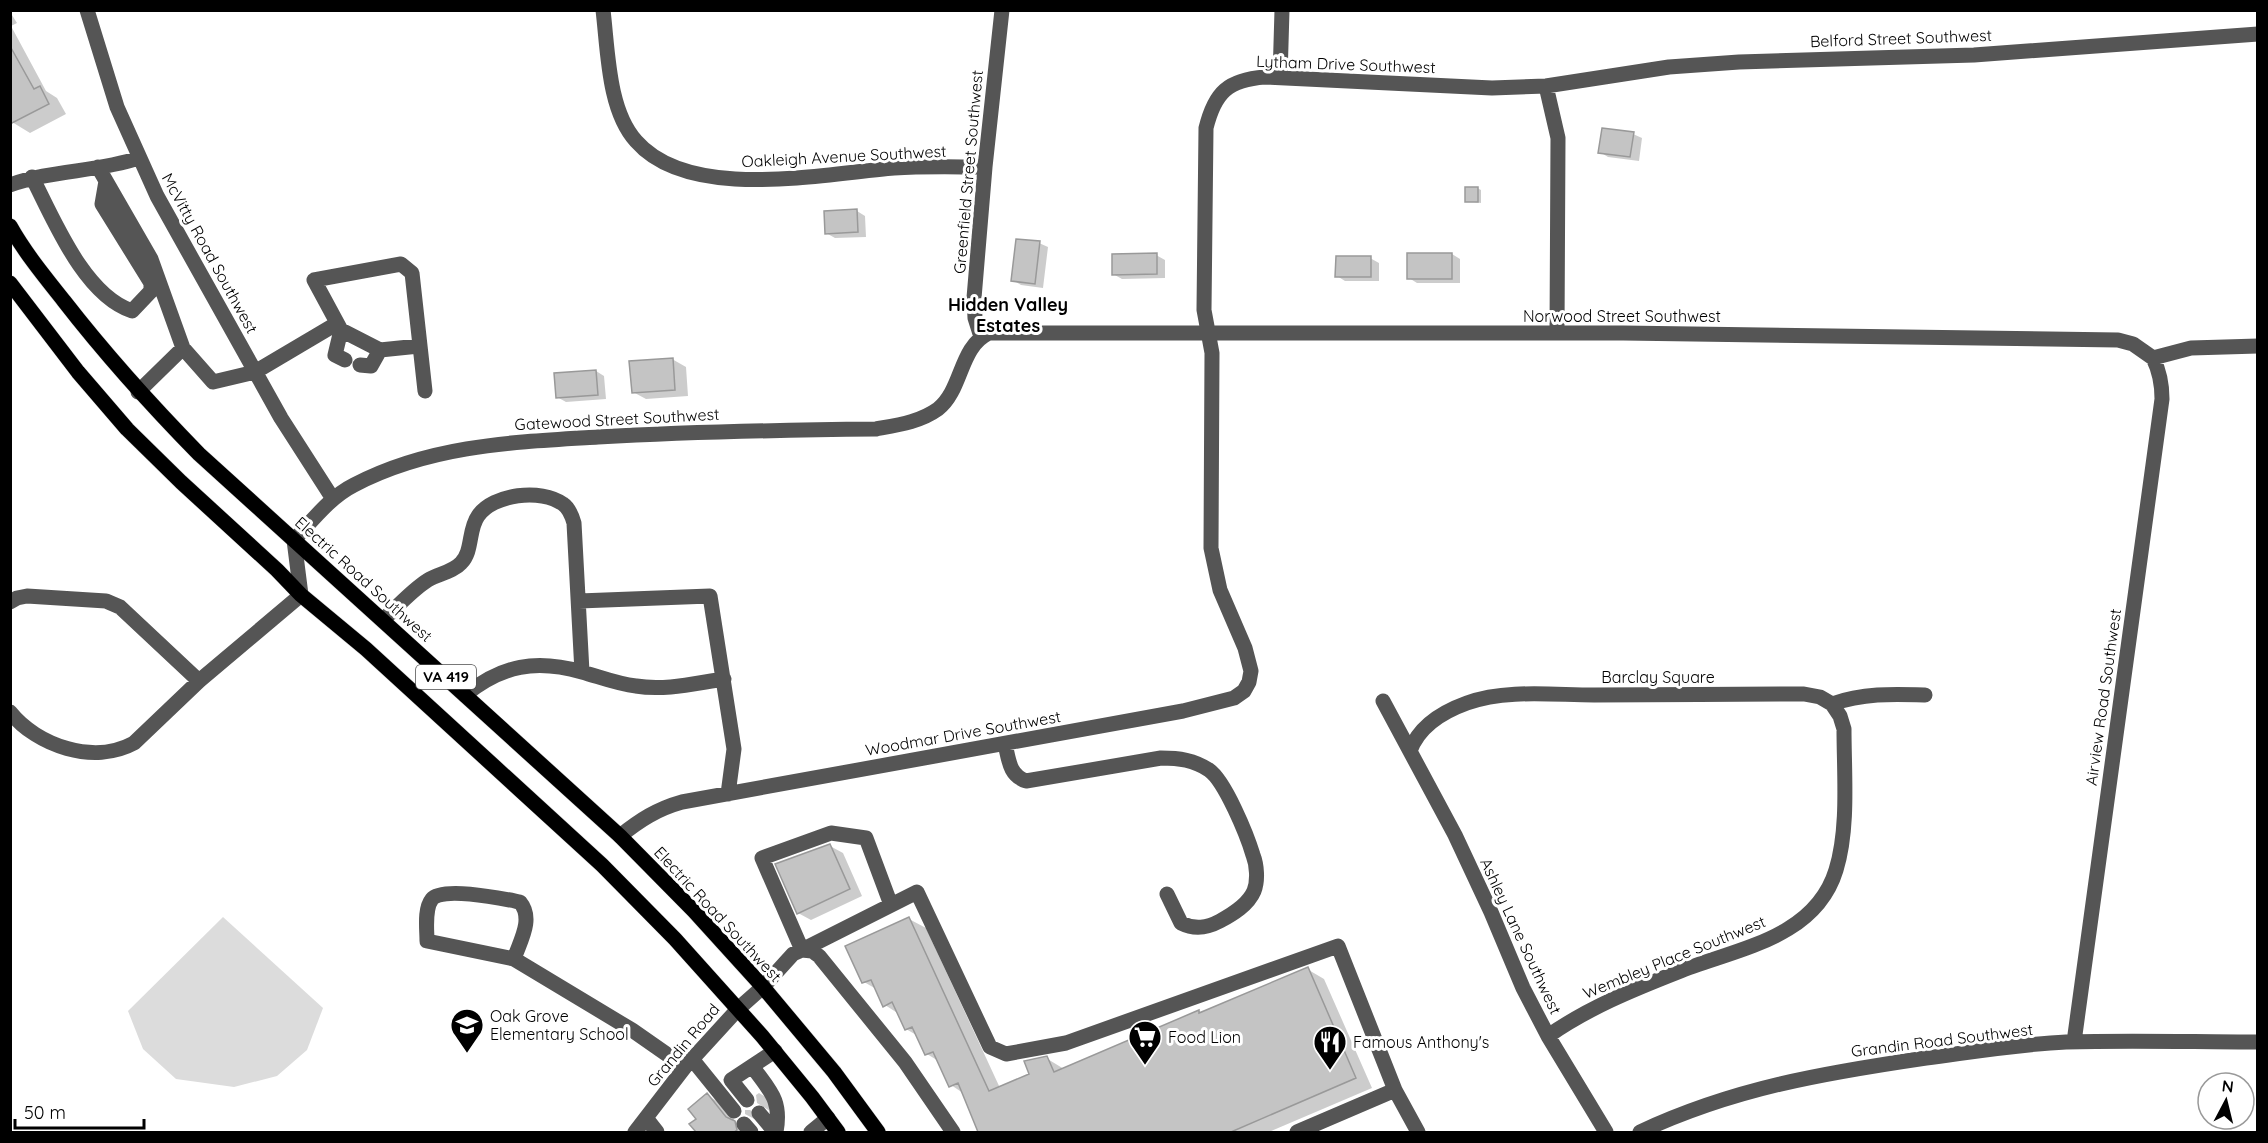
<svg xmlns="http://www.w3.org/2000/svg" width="2268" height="1143" viewBox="0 0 2268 1143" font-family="Quicksand,sans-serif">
	<rect width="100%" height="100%" fill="#fff"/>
	<path fill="#dcdcdc" d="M223 917 323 1008 307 1050 277 1076 234 1087 176 1079 143 1049 128 1011Z"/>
	<path fill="#0003" d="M10 12 17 23 11 26 46 91 57 98 66 114 30 133 12 122 10 119Z
		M1633 134 1642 138 1639 161 1608 157 1600 152Z
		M1477 188 1481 190V203L1466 201Z
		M857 211 865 216 866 237 835 238 826 233Z
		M1039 243 1048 247 1043 288 1021 285 1013 280Z
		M1452 254 1460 259V283H1417L1409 278Z
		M1156 255 1165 260V278L1122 279 1113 274Z
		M1370 258 1379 263V281H1345L1337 276Z
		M672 359 686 367 688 396 646 399 633 392Z
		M596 371 604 376 606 399 566 402 557 397Z
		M830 846 843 853 862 896 811 920 798 913Z
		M909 919 926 928 1000 1088 1031 1075 1046 1058 1064 1069 1199 1011 1202 1013 1307 969 1324 979 1372 1088 1269 1132H979L963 1093 951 1085 940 1062 927 1054 918 1036 906 1029 899 1014 885 1005 878 990 864 982Z
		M759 1093 771 1100 770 1111 757 1103 756 1095Z
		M707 1095 720 1103 738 1124 748 1132H698L691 1124 698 1119Z
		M745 1110H750L763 1118 758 1121 745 1114Z"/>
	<path fill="#c4c4c4" stroke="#999" stroke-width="1.5" d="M10 46 34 89 40 86 49 104 10 124Z
		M1602 128 1634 132 1630 157 1598 153Z
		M1465 187H1478V202H1465Z
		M857 209 858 232 825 234 824 211Z
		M1016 239 1040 241 1035 284 1011 281Z
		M1157 253V274L1112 275V254Z
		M1407 253H1452V279H1407Z
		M1336 256H1371V277H1335Z
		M673 358 675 390 632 393 629 361Z
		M596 370 598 395 556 398 554 373Z
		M830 844 850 889 797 914 775 864Z
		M909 917 989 1091 1029 1074 1024 1061 1047 1056 1054 1072 1199 1010V1013L1308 967 1356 1078 1231 1132H978L958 1083 949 1087 933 1052 925 1055 912 1027 905 1030 892 1002 883 1007 871 980 862 983 845 946Z
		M707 1093 726 1117 735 1121 737 1130 734 1132H696L689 1124 696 1119 688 1109Z"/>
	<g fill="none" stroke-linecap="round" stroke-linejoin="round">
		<g stroke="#dbdbdb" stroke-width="16">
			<path id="major" d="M10 226C25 253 45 277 64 301 106 355 151 405 199 454L620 836 694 911 763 987 834 1072 878 1132
				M10 283 78 372 127 429 181 482 277 570 301 595 366 649 602 865 675 939 762 1036 812 1097 838 1132"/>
		</g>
		<path stroke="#555" stroke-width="15" d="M87 10 117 107 157 196 281 418 333 499
			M603 10C608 51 608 110 636 141 689 202 822 174 894 168 924 166 955 167 985 167
			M1280 78 1282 10
			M1546 86 1558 138 1557 333
			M98 167 151 259 183 348 213 382 255 372 336 324
			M32 177C54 220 84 295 132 311L151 291V283L102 204 106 181
			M10 185C52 170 97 172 139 158
			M341 330 335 355 345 360
			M981 337 975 318 974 298 985 167 1002 10
			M419 346 380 350 341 330 314 280 401 264 412 273 425 391
			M360 365 371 366 380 350
			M138 392 183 348
			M579 601 710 596 734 749 728 794
			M10 602 17 598 27 596 106 601 120 607 199 681 134 743C94 765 37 746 10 712
			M383 620C397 607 412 590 428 580 438 574 453 572 461 563 473 551 468 530 478 516 493 494 541 488 563 504 569 508 572 516 574 523L582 672
			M199 681 301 595 294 540C312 521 330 497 354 485 430 445 514 442 598 437 691 432 783 430 876 429 898 425 920 422 938 409 963 389 959 347 989 333H1623L2118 340 2133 344 2153 358 2191 348 2258 346
			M465 695C502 665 536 659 582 672 600 677 617 684 636 686 665 691 696 683 724 679
			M1383 701 1455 835 1491 912 1523 988 1548 1036 1606 1132
			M1005 744C1009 760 1009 775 1026 781L1161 758C1179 758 1194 760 1209 770 1225 781 1247 835 1253 855 1257 865 1258 881 1254 891 1248 905 1233 914 1220 921 1207 928 1195 930 1181 923L1167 894
			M1410 751C1419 726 1442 712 1467 703 1506 689 1553 695 1594 695 1664 695 1734 694 1804 694L1820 697 1832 704C1863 693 1892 694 1925 695
			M620 836C640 820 657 809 682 802L1183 711 1234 698 1244 691 1249 682 1251 671 1245 648 1220 590 1211 548 1212 353 1204 310 1206 128C1215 92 1228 80 1265 77L1492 88 1546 86 1669 67 1739 62 1974 55 2258 34
			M891 905 866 838 831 833 762 858 802 950 917 892 990 1047 1006 1054 1066 1043 1338 946 1395 1090
			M514 959C520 941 534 919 520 902 504 899 442 886 432 899 424 909 427 929 427 941L514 959 632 1030 685 1067
			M1548 1036C1588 1008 1632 990 1678 972 1735 949 1815 939 1836 870 1849 828 1844 774 1844 729L1840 716 1832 704
			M2074 1042 2162 399C2162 384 2160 372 2153 358
			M692 1059 734 1111
			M752 1066C770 1091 782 1100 776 1132
			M747 1100 731 1080 775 1051
			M759 1113 775 1132
			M646 1118 657 1132
			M744 1124 751 1132
			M635 1132 685 1067 738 1009 763 987 793 954 802 950 812 951 819 956 905 1062 953 1132
			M811 1132 828 1118
			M1297 1132 1395 1090 1418 1132
			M1640 1132C1734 1088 1824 1073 1926 1058 1972 1052 2019 1044 2066 1042 2130 1040 2194 1042 2258 1042"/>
		<use href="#major" stroke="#000" stroke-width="15"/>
	</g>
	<defs>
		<g id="school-pin" transform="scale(1.725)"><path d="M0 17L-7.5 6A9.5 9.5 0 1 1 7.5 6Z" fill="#000" stroke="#fff"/><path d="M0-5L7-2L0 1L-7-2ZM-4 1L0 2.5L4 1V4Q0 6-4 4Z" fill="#fff"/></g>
		<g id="supermarket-pin" transform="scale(1.725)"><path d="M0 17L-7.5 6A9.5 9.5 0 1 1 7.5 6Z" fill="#000" stroke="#fff"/><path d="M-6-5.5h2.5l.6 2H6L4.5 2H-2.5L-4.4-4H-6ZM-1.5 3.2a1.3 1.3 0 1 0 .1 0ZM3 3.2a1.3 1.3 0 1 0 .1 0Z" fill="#fff"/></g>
		<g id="restaurant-pin" transform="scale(1.725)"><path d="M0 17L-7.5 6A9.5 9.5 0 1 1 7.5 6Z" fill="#000" stroke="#fff"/><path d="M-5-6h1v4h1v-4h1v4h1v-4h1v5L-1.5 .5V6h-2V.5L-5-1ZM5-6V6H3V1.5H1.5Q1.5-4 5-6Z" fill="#fff"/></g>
	</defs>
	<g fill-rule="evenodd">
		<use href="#school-pin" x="467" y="1025"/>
		<use href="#supermarket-pin" x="1145" y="1037"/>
		<use href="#restaurant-pin" x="1330" y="1042"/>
	</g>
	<g text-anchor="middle" stroke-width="6" stroke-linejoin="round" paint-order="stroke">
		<rect fill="#fff" stroke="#4c4c4c" stroke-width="1.5" x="416" y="665" width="60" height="24" rx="4.5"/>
		<g font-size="15" font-weight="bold" fill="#000">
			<text x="446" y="682">VA 419</text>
		</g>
		<g font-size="16" fill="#000" stroke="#fff">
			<text transform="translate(1901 38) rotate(-2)" y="6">Belford Street Southwest</text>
			<text transform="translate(1346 64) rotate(2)" y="6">Lytham Drive Southwest</text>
			<text transform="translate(844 156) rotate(-3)" y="6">Oakleigh Avenue Southwest</text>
			<text transform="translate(968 172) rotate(-85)" y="6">Greenfield Street Southwest</text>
			<text transform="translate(210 253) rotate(61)" y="6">McVitty Road Southwest</text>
			<text x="1622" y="322">Norwood Street Southwest</text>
			<text transform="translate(617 419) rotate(-3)" y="6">Gatewood Street Southwest</text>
			<text transform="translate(364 579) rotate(42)" y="6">Electric Road Southwest</text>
			<text x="1658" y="683">Barclay Square</text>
			<text transform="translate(2103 697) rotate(-82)" y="6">Airview Road Southwest</text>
			<text transform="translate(963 733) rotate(-10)" y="6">Woodmar Drive Southwest</text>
			<text transform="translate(718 914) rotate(47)" y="6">Electric Road Southwest</text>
			<text transform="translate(1521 936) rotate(65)" y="6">Ashley Lane Southwest</text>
			<text transform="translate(1674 957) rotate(-22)" y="6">Wembley Place Southwest</text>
			<text transform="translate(1942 1040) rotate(-7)" y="6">Grandin Road Southwest</text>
			<text transform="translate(683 1045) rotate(-50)" y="6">Grandin Road</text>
		</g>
		<g font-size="16" fill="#000" stroke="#fff" text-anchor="start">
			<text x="490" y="1022">Oak Grove<tspan x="490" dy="18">Elementary School</tspan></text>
			<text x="1168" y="1043">Food Lion</text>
			<text x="1353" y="1048">Famous Anthony's</text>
		</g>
		<g font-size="18" font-weight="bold" fill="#000" stroke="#fff">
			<text x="1008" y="311">Hidden Valley<tspan x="1008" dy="21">Estates</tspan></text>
		</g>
	</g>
	<rect width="2268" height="1143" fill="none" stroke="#000000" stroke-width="24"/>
	<g transform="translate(2226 1101) rotate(7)"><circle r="28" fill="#ffffff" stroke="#999999" stroke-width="1.5"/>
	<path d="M0-4.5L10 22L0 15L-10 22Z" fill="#000000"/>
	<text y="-9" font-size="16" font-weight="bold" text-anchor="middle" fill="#000000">N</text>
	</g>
	<path d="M15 1119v9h129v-9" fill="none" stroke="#000000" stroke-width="3"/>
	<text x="24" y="1119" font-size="18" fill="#000000" stroke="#ffffff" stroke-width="4.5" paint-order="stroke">50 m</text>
</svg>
